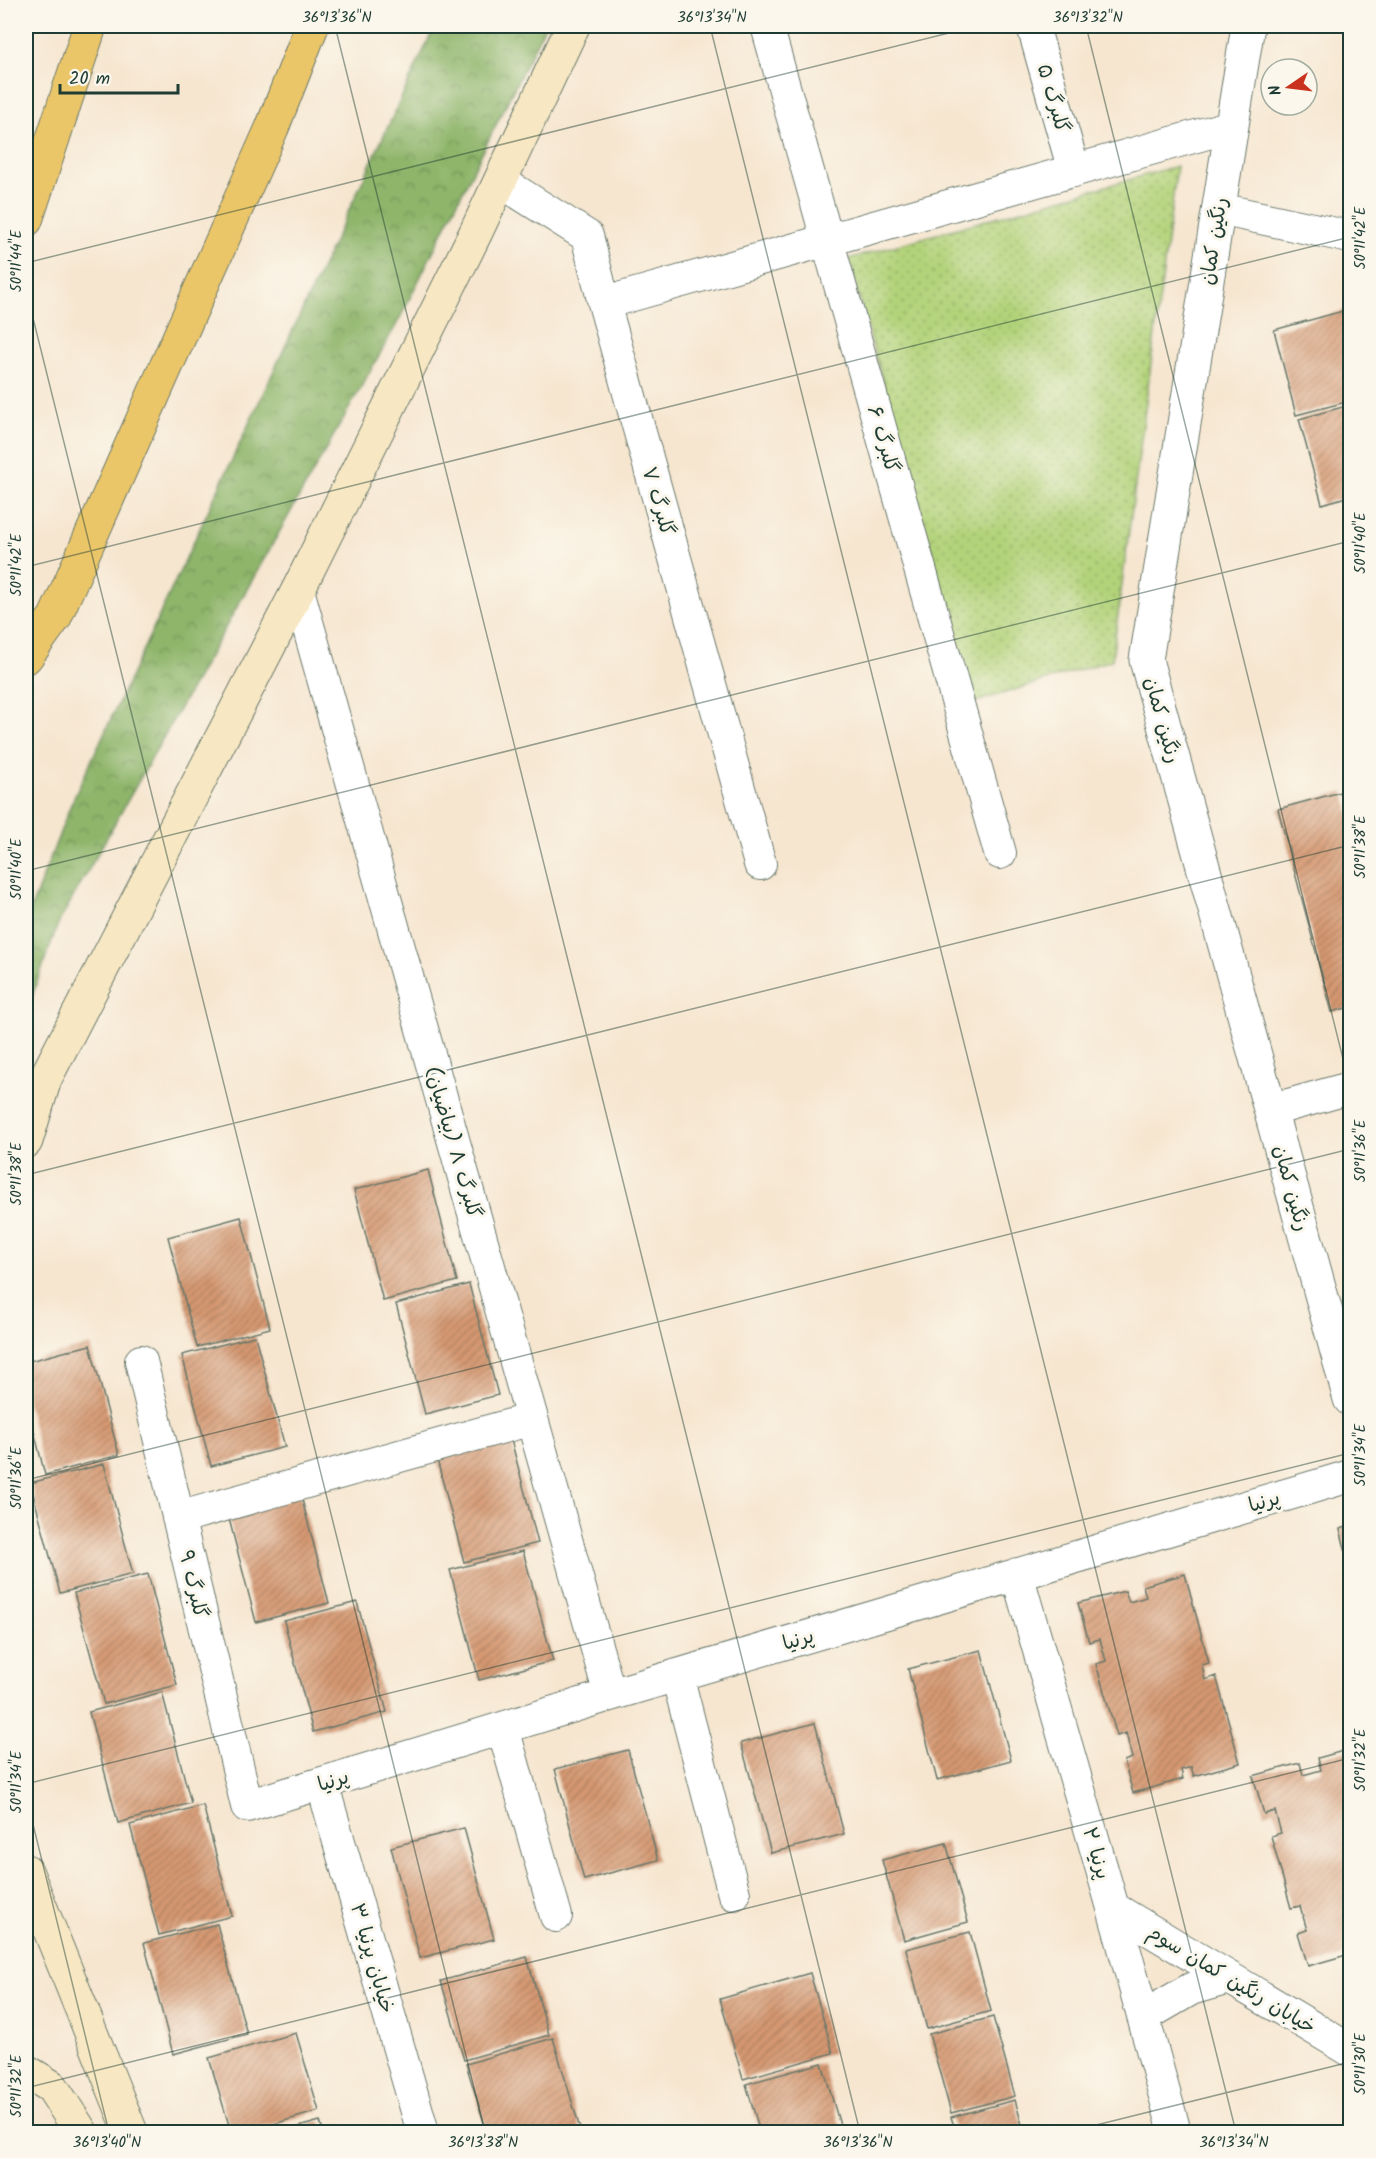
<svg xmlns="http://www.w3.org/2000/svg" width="1376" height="2158" viewBox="0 0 1376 2158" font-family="Kalam,'Playpen Sans Arabic',sans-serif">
	<defs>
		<pattern id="grass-dots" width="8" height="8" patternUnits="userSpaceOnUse" patternTransform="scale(1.5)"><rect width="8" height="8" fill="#b3d37a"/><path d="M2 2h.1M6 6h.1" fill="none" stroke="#91ac65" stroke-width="1.8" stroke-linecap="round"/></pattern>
		<pattern id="forest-crowns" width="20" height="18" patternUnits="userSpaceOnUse" patternTransform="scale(1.5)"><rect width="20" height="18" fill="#8eb56a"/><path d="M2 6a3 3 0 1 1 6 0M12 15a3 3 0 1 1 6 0" fill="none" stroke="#739458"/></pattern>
		<pattern id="building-hatch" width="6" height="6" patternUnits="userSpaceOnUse" patternTransform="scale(1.5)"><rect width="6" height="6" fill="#d59871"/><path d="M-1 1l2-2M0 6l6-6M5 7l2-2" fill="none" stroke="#ac7d5e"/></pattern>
	</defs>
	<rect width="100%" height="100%" fill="#fbf7ec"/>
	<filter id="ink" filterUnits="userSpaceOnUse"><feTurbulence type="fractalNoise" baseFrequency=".0167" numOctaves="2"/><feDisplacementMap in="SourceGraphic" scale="12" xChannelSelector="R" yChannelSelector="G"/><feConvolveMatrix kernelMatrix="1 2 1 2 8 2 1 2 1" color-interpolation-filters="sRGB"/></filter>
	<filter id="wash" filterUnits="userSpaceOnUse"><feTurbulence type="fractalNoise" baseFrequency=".008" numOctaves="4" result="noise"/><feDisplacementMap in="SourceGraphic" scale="24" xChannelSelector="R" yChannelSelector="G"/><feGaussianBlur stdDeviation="1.35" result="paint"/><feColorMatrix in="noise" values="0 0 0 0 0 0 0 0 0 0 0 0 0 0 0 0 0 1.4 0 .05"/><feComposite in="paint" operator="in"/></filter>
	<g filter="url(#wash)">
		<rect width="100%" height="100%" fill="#f6e6d0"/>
		<path fill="url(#grass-dots)" stroke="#698857" stroke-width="1.5" d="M1177 166 1112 660 975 702 848 259Z"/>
		<path fill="url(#forest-crowns)" stroke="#56794f" stroke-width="1.5" d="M435 26H545L399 320 58 924 26 1013V921L71 804Z"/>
		<g id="blocks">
			<path fill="url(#building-hatch)" d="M1350 309V401L1296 415 1274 330Z
				M1350 405V496L1322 504 1299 419Z
				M1344 791 1350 815V1007L1332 1012 1278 809Z
				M428 1170 457 1281 383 1301 354 1190Z
				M241 1217 270 1328 197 1347 168 1237Z
				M469 1284 498 1395 425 1414 396 1304Z
				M255 1336 285 1447 211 1466 182 1355Z
				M90 1345 119 1455 45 1475 26 1399V1362Z
				M509 1432 538 1543 464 1562 435 1452Z
				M104 1464 133 1574 60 1593 30 1483Z
				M300 1492 329 1603 256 1622 227 1511Z
				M1350 1526V1568L1340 1529Z
				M523 1551 553 1661 479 1680 450 1570Z
				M148 1574 177 1685 104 1704 74 1593Z
				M1185 1574 1209 1663 1202 1665 1205 1680 1216 1676 1240 1763 1194 1776 1191 1767 1181 1770 1183 1779 1133 1793 1124 1761 1132 1758 1126 1733 1117 1736 1096 1664 1106 1661 1100 1639 1089 1642 1078 1603 1125 1591 1129 1602 1146 1597 1143 1586Z
				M357 1602 387 1712 313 1732 284 1621Z
				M981 1650 1011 1760 937 1780 908 1669Z
				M162 1692 191 1803 118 1823 89 1712Z
				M815 1723 844 1834 771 1853 741 1743Z
				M1350 1749V1954L1308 1966 1298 1933 1307 1930 1300 1906 1291 1908 1271 1836 1281 1833 1275 1811 1264 1814 1253 1776 1300 1763 1303 1775 1321 1770 1318 1758Z
				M628 1750 658 1860 584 1880 555 1769Z
				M203 1805 232 1916 159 1935 130 1825Z
				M464 1828 494 1939 420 1958 391 1847Z
				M946 1843 968 1922 904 1940 882 1860Z
				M217 1924 247 2034 173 2054 144 1943Z
				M970 1932 991 2011 927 2029 906 1949Z
				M527 1957 549 2035 464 2060 441 1981Z
				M810 1973 833 2053 743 2079 720 1999Z
				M993 2017 1015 2096 951 2113 929 2034Z
				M296 2033 319 2111 246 2132H231L209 2058Z
				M553 2038 581 2132H487L466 2064Z
				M822 2063 842 2132H760L746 2084Z
				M1015 2100 1024 2132H956L951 2117Z
				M320 2121 323 2132H281Z"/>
		</g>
	</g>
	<g filter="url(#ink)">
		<use href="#blocks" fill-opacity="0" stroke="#6a786b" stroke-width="1.5"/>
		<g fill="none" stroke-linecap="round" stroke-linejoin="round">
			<g stroke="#6a786b" stroke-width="34">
				<path id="minor" d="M767 26 1000 853
					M1033 26 1074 171
					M500 181 587 236 604 303 760 864
					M1219 209 1350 237
					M604 303 1232 126
					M298 590 610 1695
					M1271 1110 1350 1088
					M141 1361 247 1806 610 1695 1350 1476
					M178 1518 532 1419
					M1017 1574 1113 1908 1175 2132
					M677 1675 734 1894
					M503 1728 556 1916
					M322 1783 423 2132
					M1113 1908 1350 2050
					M1143 2017 1191 1989 1229 1978"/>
			</g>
			<g stroke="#6a786b" stroke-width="35">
				<path id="tertiary" d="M1248 26 1146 660 1350 1399"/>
			</g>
			<g stroke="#6a786b" stroke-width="35">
				<path id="secondary" d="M26 1141 45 1079 298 590 476 232 573 26
					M26 1871 131 2132
					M26 2071 52 2087 81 2132"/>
			</g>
			<g stroke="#6a786b" stroke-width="35">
				<path id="motorway" d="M26 220 90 26
					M26 657 55 617 272 128 312 26"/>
			</g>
			<use href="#minor" stroke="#fff" stroke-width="32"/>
			<use href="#tertiary" stroke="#fff" stroke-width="33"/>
			<use href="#secondary" stroke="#f7e8c3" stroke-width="33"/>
			<use href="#motorway" stroke="#ebc669" stroke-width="33"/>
		</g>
	</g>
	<path fill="none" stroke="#1f3d34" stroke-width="1.5" stroke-opacity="0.45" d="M335 26 860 2132M710 26 1236 2132M1086 26 1350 1087M26 263 977 26M26 290 485 2132M26 567 1350 237M26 871 1350 541M26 1175 1350 845M26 1480 1350 1149M26 1784 1350 1453M26 1796 109 2132M26 2088 1350 1758M1068 2132 1350 2062"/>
	<g text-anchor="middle" stroke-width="6" stroke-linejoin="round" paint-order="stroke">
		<g font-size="20" fill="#1f3d34" stroke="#fbf7ec">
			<text transform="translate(1054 98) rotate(74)" y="7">گلبرگ ۵</text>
			<text transform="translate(1213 241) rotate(-81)" y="7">رنگین کمان</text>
			<text transform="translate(884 439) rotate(74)" y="7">گلبرگ ۶</text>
			<text transform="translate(659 501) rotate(74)" y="7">گلبرگ ۷</text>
			<text transform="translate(1163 720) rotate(75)" y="7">رنگین کمان</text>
			<text transform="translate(454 1142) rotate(74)" y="7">گلبرگ ۸ (بیاضیان)</text>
			<text transform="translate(1292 1188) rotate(75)" y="7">رنگین کمان</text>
			<text transform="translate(1264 1501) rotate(-16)" y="7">پرنیا</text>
			<text transform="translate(194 1584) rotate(77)" y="7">گلبرگ ۹</text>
			<text transform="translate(798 1639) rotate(-16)" y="7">پرنیا</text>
			<text transform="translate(333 1780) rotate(-17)" y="7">پرنیا</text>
			<text transform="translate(1097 1853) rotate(74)" y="7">پرنیا ۲</text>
			<text transform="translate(373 1958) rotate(74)" y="7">خیابان پرنیا ۳</text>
			<text transform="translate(1232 1979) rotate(31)" y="7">خیابان رنگین کمان سوم</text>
		</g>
	</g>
	<rect width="1376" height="2158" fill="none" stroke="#fbf7ec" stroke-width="66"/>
	<g transform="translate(1289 87) rotate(256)"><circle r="28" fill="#fbf7ec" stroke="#a3ada2" stroke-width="1.5"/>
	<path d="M0-4.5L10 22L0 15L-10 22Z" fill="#c8321e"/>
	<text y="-9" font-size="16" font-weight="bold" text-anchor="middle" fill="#1f3d34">N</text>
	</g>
	<path d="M60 84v9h118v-9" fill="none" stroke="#1f3d34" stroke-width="3"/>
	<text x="69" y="84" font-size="18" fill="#1f3d34" stroke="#fbf7ec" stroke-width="4.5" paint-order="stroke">20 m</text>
	<rect x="33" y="33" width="1310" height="2092" fill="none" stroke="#1f3d34" stroke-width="2"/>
	<g font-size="15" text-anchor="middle" fill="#1f3d34">
		<text x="337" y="22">36°13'36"N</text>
		<text x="712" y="22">36°13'34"N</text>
		<text x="1088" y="22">36°13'32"N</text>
		<text transform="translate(1360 238) rotate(-90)" y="5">50°11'42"E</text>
		<text transform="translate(16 261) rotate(-90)" y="5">50°11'44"E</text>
		<text transform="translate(1360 543) rotate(-90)" y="5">50°11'40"E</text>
		<text transform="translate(16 565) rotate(-90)" y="5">50°11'42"E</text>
		<text transform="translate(1360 847) rotate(-90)" y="5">50°11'38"E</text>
		<text transform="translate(16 869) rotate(-90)" y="5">50°11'40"E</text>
		<text transform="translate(1360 1151) rotate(-90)" y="5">50°11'36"E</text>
		<text transform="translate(16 1174) rotate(-90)" y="5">50°11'38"E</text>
		<text transform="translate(1360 1455) rotate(-90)" y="5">50°11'34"E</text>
		<text transform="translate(16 1478) rotate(-90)" y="5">50°11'36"E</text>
		<text transform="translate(1360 1760) rotate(-90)" y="5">50°11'32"E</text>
		<text transform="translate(16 1782) rotate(-90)" y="5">50°11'34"E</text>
		<text transform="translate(1360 2064) rotate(-90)" y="5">50°11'30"E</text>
		<text transform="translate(16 2086) rotate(-90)" y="5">50°11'32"E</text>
		<text x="107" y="2147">36°13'40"N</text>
		<text x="483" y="2147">36°13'38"N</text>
		<text x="858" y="2147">36°13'36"N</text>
		<text x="1234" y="2147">36°13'34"N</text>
	</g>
</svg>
